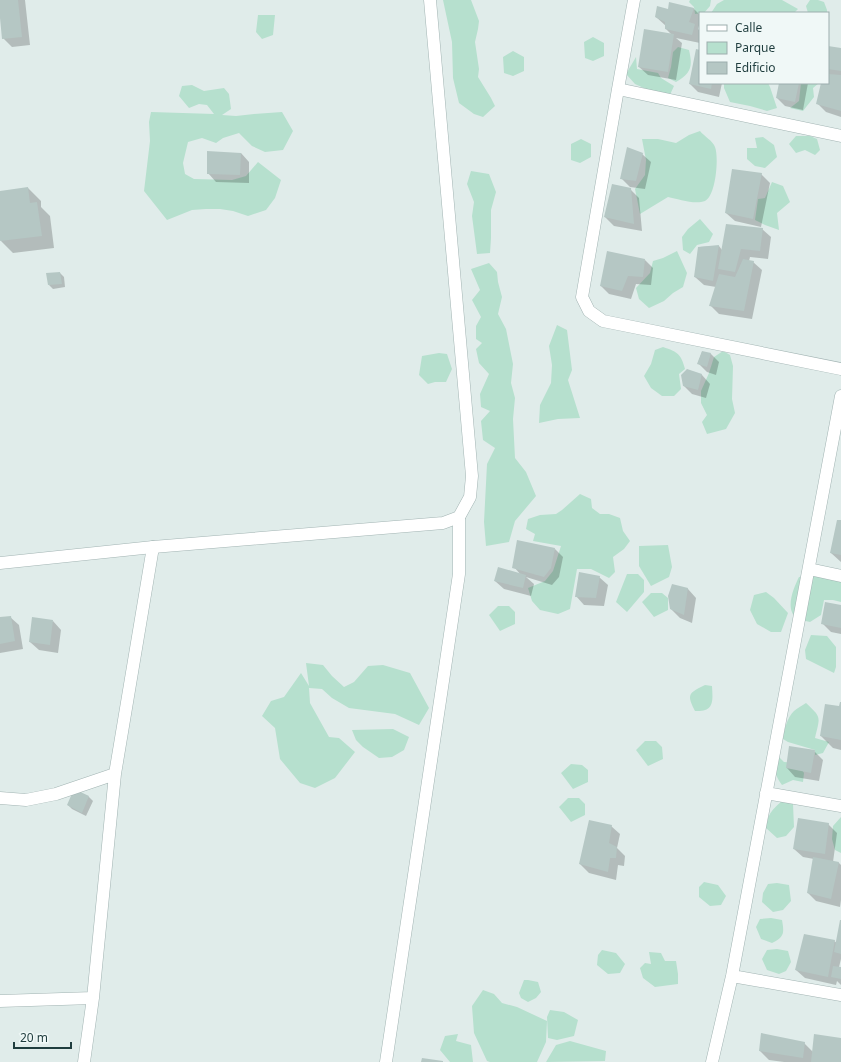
<svg xmlns="http://www.w3.org/2000/svg" width="841" height="1062" viewBox="0 0 841 1062" font-family="'Noto Sans',sans-serif">
	<rect width="100%" height="100%" fill="#e0ecea"/>
	<path fill="#b6e0ce" d="M443 0H471L479 21 478 29 475 42 479 69 478 77 491 98 495 106 483 117 474 114 459 103 453 78 452 42Z
		M690 0H711L710 6 704 13 695 14 694 7 689 2Z
		M724 0H782L798 9 794 13H711L717 4Z
		M810 0H818L824 2 827 10V13H808L806 6Z
		M258 15H275L273 35 262 39 256 32Z
		M593 37 604 43V56L593 61 585 58 584 42Z
		M678 47 689 50C693 67 691 73 676 82L668 78 671 67 673 52Z
		M513 51 524 57V71L513 76 504 73 503 57Z
		M636 57 637 69 658 73 661 78 674 86 668 99 635 84 626 74Z
		M724 83H768L770 87 777 108 767 111 750 106 730 102 724 88Z
		M801 83H819L813 88 814 97 803 111 790 108 799 101Z
		M192 85 204 91 224 88 229 94 231 109 222 115 236 116 254 114 282 112 293 131 283 150 265 152 252 146 239 133 223 138 216 143 202 138 188 142 183 163 185 174 194 179 232 180 246 176 258 162 281 180 275 198 266 210 248 216 233 211 220 209H206L192 210 167 220 144 191 150 141 149 122 151 112 214 114 207 105 199 104 189 108 179 96 182 86Z
		M700 131C704 136 713 141 715 147 719 157 716 196 705 201 695 205 678 199 668 197L640 214 635 189 645 175 646 160 642 139H658L676 143 689 135Z
		M796 136H810L817 139 820 150 815 155 805 150 796 153 789 144Z
		M763 137 774 145 777 157 765 168 755 166 747 159V148H757L755 138Z
		M581 139 591 144V157L580 163 571 160V144Z
		M471 171 489 174 496 192 491 210V238L490 253 477 254 472 216 474 202 467 184Z
		M772 182 783 186 790 202 777 213 779 230 765 225 755 220 758 199 765 198Z
		M700 219 713 234 709 242 697 245 690 254 683 250 682 237 688 229Z
		M677 251 687 273 683 287 673 293 664 301 649 308 639 299 636 288 650 273 653 261 663 258Z
		M489 263 497 272 498 282 502 297 498 314 506 329 513 364 511 383 515 398 513 419 515 458 526 472 536 496 515 521 509 542 486 546 484 522 487 464 495 448 483 440 481 421 490 411 481 407 480 394 489 374 479 363 476 349 482 343 476 339V326L481 317 472 300 480 290 471 269Z
		M557 325 567 330 572 370 568 380 580 418 558 419 539 423 540 405 551 383 552 365 549 346Z
		M663 347C678 352 681 354 685 369L679 374 681 389 674 396H662L651 388 644 376 651 364 655 350Z
		M723 351 730 355 733 366 732 399 735 413 726 429 707 434 702 422 707 415 701 403V391L709 373 714 357Z
		M439 353 447 354 452 369 446 382H435L428 384 419 375 422 356Z
		M580 494 591 499 592 508 600 514H609L620 518 623 531 630 541 624 549 613 557 615 572 609 578 591 569H577L570 609 558 614 540 610 532 601 528 588 545 581 553 571 561 546 533 541 535 534 526 529 528 519 540 515 556 514 562 510Z
		M668 545 672 567 669 577 651 586 639 566V546Z
		M627 574H638L644 580V592L627 612 616 602Z
		M813 576 841 581V602L833 600H824L821 615 810 622C806 621 801 620 797 618 784 610 794 587 799 577Z
		M766 592 774 598 788 613 781 632H771L757 624 750 610 754 595Z
		M651 593H662L668 598V610L654 617 642 602Z
		M498 606H509L515 612V624L500 631 489 615Z
		M811 635 827 636 836 647V667L834 673 806 659 805 650Z
		M306 663 323 665 332 676 344 687 354 682 368 666 383 665 410 673 429 708 419 725 395 714 349 708 332 698 322 689 309 688 310 703 329 737 339 738 355 752 335 778 315 788 300 783 280 759 275 728 262 716 271 701 284 697 301 673 309 686Z
		M705 685 712 686C713 702 714 712 695 711 686 694 689 693 705 685Z
		M806 703C822 718 820 716 815 738L829 742 823 753 815 755V750L788 742 783 739C784 730 787 718 794 711 797 708 802 706 806 703Z
		M393 729 409 737 404 750 392 757 379 758 363 747 356 740 352 730Z
		M645 741H656L662 747 663 759 648 766 636 750Z
		M779 757 784 762 798 763 804 773 803 782 793 780 782 785C774 774 774 769 779 757Z
		M571 764 582 765 588 770V782L573 789 561 773Z
		M568 798H579L585 804V815L571 822 559 807Z
		M783 800 793 804 794 827 786 836 777 838 766 828C768 813 772 810 783 800Z
		M841 817V853L835 850 832 839 833 826Z
		M704 882 718 885 726 896 721 905 710 906 699 897V887Z
		M777 883 789 885 791 901 783 910 773 912 762 902 763 893 768 884Z
		M771 918 782 920C784 932 785 937 772 943L761 939 756 927 760 919Z
		M777 949 788 951 791 962 786 971 779 974 767 970 762 959 767 950Z
		M602 950 616 953 625 964 620 973 608 974 597 965 598 955Z
		M649 952 661 953 665 961H676L678 974V984L655 987 643 978 640 968 645 963 651 964Z
		M524 980H528L538 982 541 992 536 998 528 1002 521 998 519 993Z
		M483 990 494 994 502 1003 517 1007 547 1021 546 1042 537 1062H490L487 1061 474 1033 472 1006Z
		M550 1010 564 1012 578 1020 574 1036 557 1040 548 1038 547 1017Z
		M458 1034 456 1041 471 1045 473 1062H450L440 1050 445 1036Z
		M570 1041 606 1051 605 1061 546 1062 556 1045Z"/>
	<path fill="#0003" d="M0 0H25L30 45 12 47 3 38Z
		M693 8 700 15V22L698 29 700 31V43L676 38 682 43 676 80 648 75 639 67 671 34 666 29V26L656 17 669 10Z
		M828 47 841 49V117L826 112 818 104 822 83H828Z
		M700 51V83H722L719 97 698 92 690 84Z
		M780 83H808L803 110 785 106 777 98Z
		M241 153 249 162V183L216 182 208 173Z
		M642 154 651 162 645 189 630 187 621 178Z
		M761 174 770 183 761 227 735 221 726 213Z
		M28 188 41 201V207L50 216 54 248 13 253 1 241 0 192Z
		M630 189 639 198 642 231 614 226 605 217Z
		M762 229 771 237 768 259 750 257 749 261 753 262 762 270 752 319 719 314 710 305 716 287 704 285 695 277 699 247 719 246 722 250Z
		M645 260 653 268 651 285 636 284 631 299 609 294 601 286Z
		M60 273 64 277 65 287 53 289 49 285Z
		M702 352 711 354 719 362 716 375 707 372 698 363Z
		M687 370 702 375 710 384 706 398 692 394 684 386Z
		M841 521V562L831 553Z
		M555 549 563 557 559 577 552 585 526 577 534 584 531 596 504 589 495 581 521 575 514 567Z
		M599 577 608 585 604 606 584 605 576 596Z
		M672 585 688 589 696 598 692 623 680 618 671 609Z
		M841 606V634L831 632 823 624Z
		M10 617 19 625 23 649 0 653V618Z
		M53 621 61 630 58 653 39 650 30 642Z
		M841 703V750L833 748 821 736 840 707Z
		M814 751 823 760 819 781 795 777 787 768Z
		M75 791 89 797 93 801 86 816 72 809 68 805Z
		M828 824 837 833 833 862 839 863 841 865V900L840 907 816 901 808 893 814 859 803 857 794 849Z
		M611 826 620 834 617 848 625 856 624 866 618 865 616 880 589 873 580 864Z
		M841 923V959L839 967 841 968V985L837 981 836 985 805 978 796 970 834 941 837 943Z
		M841 1039V1062H784L769 1060 760 1051 804 1043 813 1052Z"/>
	<path fill="#b5c7c4" d="M0 0H18L22 37 2 39 0 18Z
		M669 2 694 8 689 22 695 24 692 35 665 29V22L655 17 657 6 668 9Z
		M644 29 674 34 668 72 638 67Z
		M828 46 841 48V71L828 69Z
		M696 49 700 50V83H712L711 89 689 84Z
		M828 74 841 75V111L816 104 821 83H828Z
		M779 83H799L795 102 776 98Z
		M627 147 643 153 636 181 620 179Z
		M207 151 241 153 240 175 207 174Z
		M732 169 762 173 753 219 725 213Z
		M612 184 631 188 634 224 604 217Z
		M28 187 30 203 37 202 42 236 0 241V191Z
		M726 224 763 228 760 251 741 249 735 272 718 269Z
		M719 245 713 281 694 277 698 247Z
		M607 251 645 259 643 277 628 276 622 291 600 286Z
		M743 259 754 261 744 311 709 306 719 274 735 277Z
		M60 272 62 284 48 285 46 273Z
		M702 351 711 353 707 367 697 364Z
		M687 369 702 374 698 390 683 386 681 375Z
		M837 520H841V555L830 553Z
		M517 540 555 548 551 568 544 577 512 568Z
		M498 567 526 575 523 588 494 581Z
		M579 572 600 576 596 598 575 597Z
		M672 584 688 588 684 615 670 609 668 596Z
		M825 602 841 605V628L821 624Z
		M11 616 15 641 0 644V617Z
		M32 617 53 620 50 645 29 642Z
		M840 702H841V740L820 736 825 704 839 706Z
		M789 746 815 750 811 773 786 768Z
		M74 789 89 796 82 813 67 805Z
		M798 818 829 823 825 854 793 849Z
		M589 820 612 825 609 843 617 847 616 858H610L608 872 579 864Z
		M813 857 839 862 831 899 807 893Z
		M840 920H841V954L834 952Z
		M804 934 835 940 828 977 795 970Z
		M833 966 841 967V979L831 977Z
		M761 1033 805 1042 803 1058 759 1051Z
		M814 1034 841 1038V1062H811Z
		M422 1058 443 1061V1062H421Z"/>
	<g fill="none" stroke-linecap="round" stroke-linejoin="round">
		<g stroke="#a2b4b3" stroke-width="13">
			<path id="minor" d="M634 0 618 89 582 297 589 311 603 321 841 369
				M618 89 841 136
				M809 569 841 576
				M766 793 841 806
				M0 798 26 800 56 794 115 774
				M732 976 841 995
				M0 1001 93 998
				M84 1062 93 998 115 774 153 547
				M386 1062 459 574V517
				M712 1062 732 976 841 396"/>
		</g>
		<g stroke="#a2b4b3" stroke-width="13">
			<path id="tertiary" d="M0 563 153 547 443 523 459 517 470 497 472 476 430 0"/>
		</g>
		<use href="#minor" stroke="#fff" stroke-width="12"/>
		<use href="#tertiary" stroke="#fff" stroke-width="12"/>
	</g>
	<rect x="699" y="12" width="130" height="72" fill="#f0f8f7" stroke="#9cadad"/>
	<rect x="707" y="25" width="20" height="6" fill="#ffffff" stroke="#9cadad"/>
	<text x="735" y="32" font-size="12" fill="#1f3d3e">Calle</text>
	<rect x="707" y="42" width="20" height="12" fill="#b6e0ce" stroke="#9cadad"/>
	<text x="735" y="52" font-size="12" fill="#1f3d3e">Parque</text>
	<rect x="707" y="62" width="20" height="12" fill="#b5c7c4" stroke="#9cadad"/>
	<text x="735" y="72" font-size="12" fill="#1f3d3e">Edificio</text>
	<path d="M14 1042v6h57v-6" fill="none" stroke="#1f3d3e" stroke-width="2"/>
	<text x="20" y="1042" font-size="12" fill="#1f3d3e" stroke="#f0f8f7" stroke-width="3" paint-order="stroke">20 m</text>
</svg>
